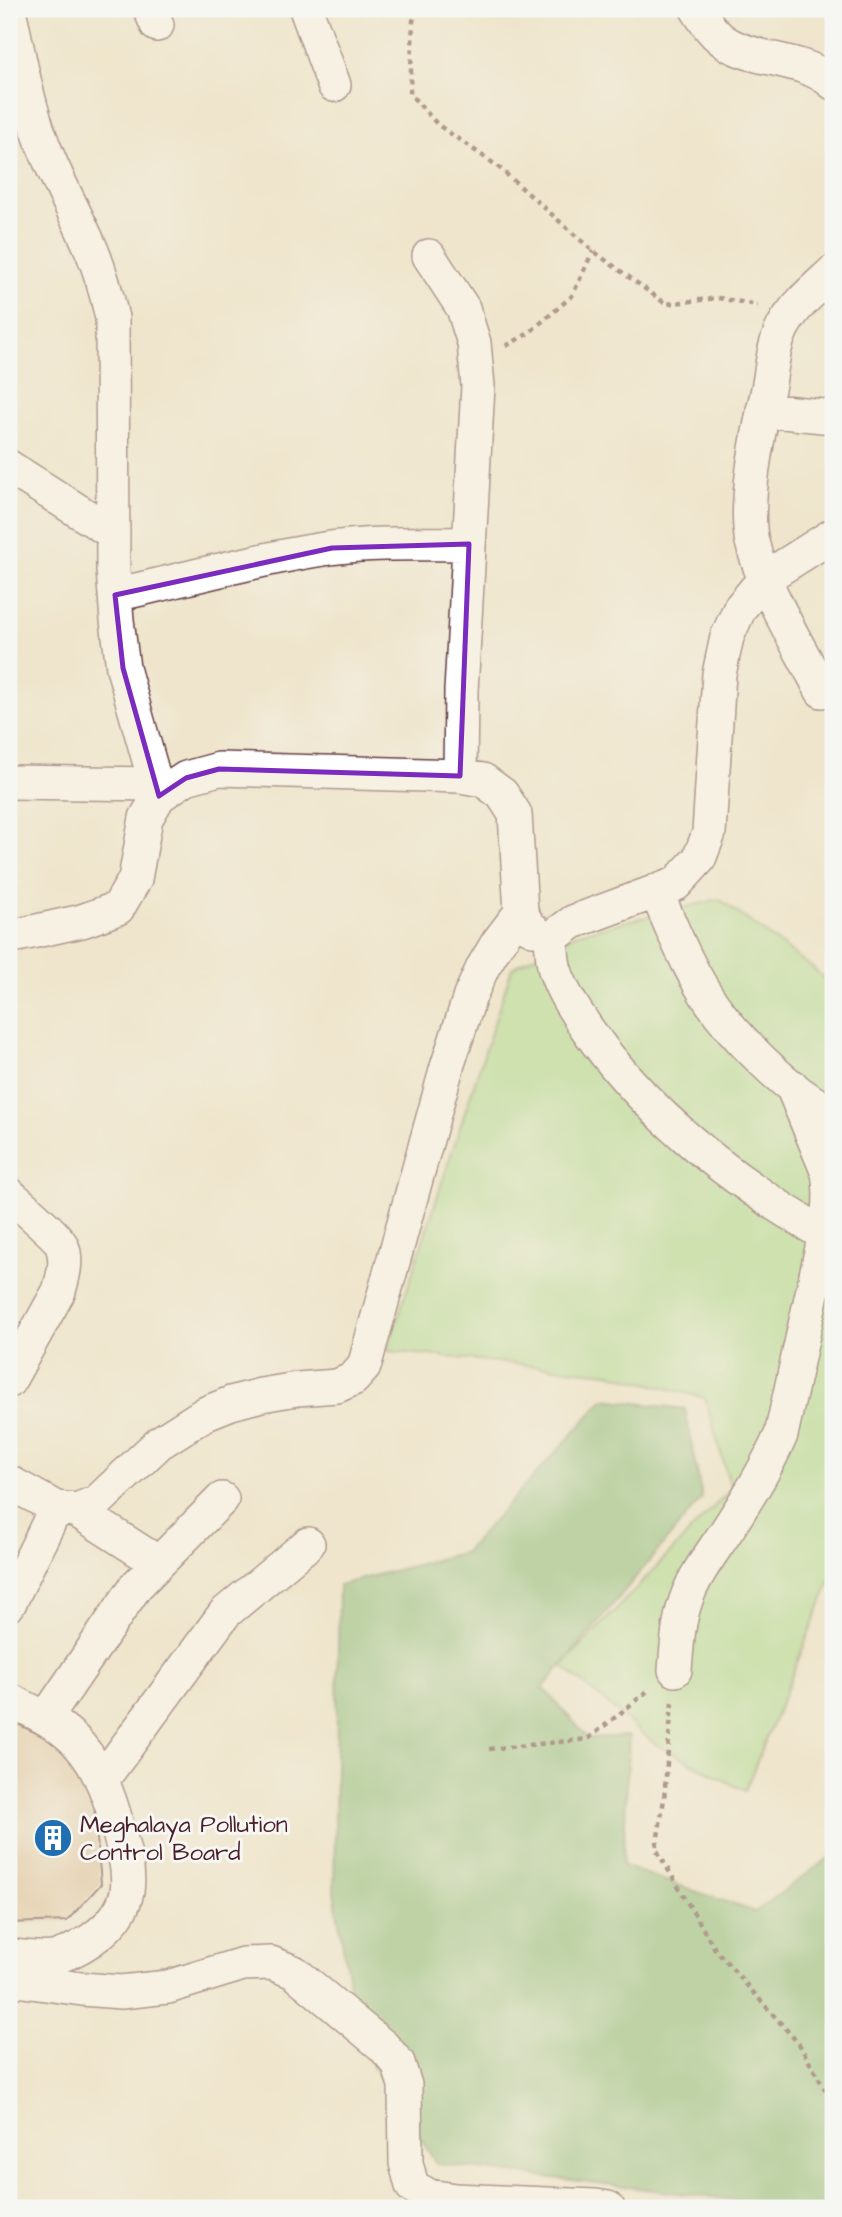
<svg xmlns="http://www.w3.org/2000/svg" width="842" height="2217" viewBox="0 0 842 2217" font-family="'Architects Daughter',sans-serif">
	<rect width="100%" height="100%" fill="#f6f6f2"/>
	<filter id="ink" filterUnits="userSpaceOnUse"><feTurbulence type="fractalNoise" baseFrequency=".0143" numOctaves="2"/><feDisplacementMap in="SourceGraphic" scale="14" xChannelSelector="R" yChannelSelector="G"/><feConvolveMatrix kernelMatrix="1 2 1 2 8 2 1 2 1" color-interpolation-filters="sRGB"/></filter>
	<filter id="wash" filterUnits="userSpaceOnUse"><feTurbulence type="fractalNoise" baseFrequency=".00686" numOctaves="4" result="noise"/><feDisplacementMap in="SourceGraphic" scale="28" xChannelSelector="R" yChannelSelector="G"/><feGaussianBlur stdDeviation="1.57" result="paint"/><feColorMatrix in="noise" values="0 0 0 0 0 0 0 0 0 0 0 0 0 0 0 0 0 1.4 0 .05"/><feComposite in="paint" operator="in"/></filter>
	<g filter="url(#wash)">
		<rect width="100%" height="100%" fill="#efe5cc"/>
		<path fill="#a6db8c" stroke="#787d5c" stroke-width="2" d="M719 899 814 969 833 988V1574L745 1791 655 1744 562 1666 731 1489 705 1398 608 1373 387 1351 512 968 575 934Z"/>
		<path fill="#84bb78" stroke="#676d52" stroke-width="2" d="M604 1399 685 1409 702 1498 543 1688 588 1738 629 1736 623 1866 755 1912 833 1855V2208H740L736 2200 437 2164 359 2044 334 1891 339 1585 465 1552Z"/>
		<g id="blocks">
			<path fill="#d5af82" d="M9 1720 77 1752 93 1792 101 1884 67 1921 9 1923Z"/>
		</g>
	</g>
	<g filter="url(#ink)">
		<use href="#blocks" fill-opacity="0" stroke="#633d43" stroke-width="2"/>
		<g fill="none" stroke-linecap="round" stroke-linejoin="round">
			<g stroke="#633d43" stroke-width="36">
				<path id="minor" d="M9 9C20 59 28 111 49 159 62 190 79 220 92 251 101 273 107 295 112 318L113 570 117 620 123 668 159 796
					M150 9 157 25
					M306 9 334 85
					M697 9C706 23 715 37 730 45 762 62 805 58 833 83
					M429 256 463 308 474 343 478 386 461 691 460 776
					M763 410 833 417
					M9 467 113 533
					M833 535 765 578 740 608 727 637 719 674 709 833 699 859 676 884 573 922 551 938C552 948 552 960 555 970 562 992 575 1011 588 1030 650 1118 740 1187 833 1239
					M115 595C186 579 257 559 330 548 375 542 423 544 469 544
					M822 691C799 646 764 590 752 542 743 500 760 426 769 384 772 365 774 344 783 327 794 306 816 288 833 272
					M9 782 156 784
					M656 891C671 926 685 961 705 993 731 1034 789 1093 833 1113
					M9 937 82 921 118 908 135 879 146 818 159 796 186 778 219 769 460 776 483 780 502 794 515 814 521 912 529 927 533 929
					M9 1381 59 1291C63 1277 68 1260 62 1246 59 1237 19 1203 9 1194
					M9 1482 56 1508 76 1510 97 1502 159 1443 206 1413 231 1403 261 1395 297 1389 337 1386 353 1379 364 1367 447 1067 470 996 483 967 498 942 521 912
					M76 1510 157 1562
					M9 1604 56 1508
					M675 1670C677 1647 678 1622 686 1600 695 1574 712 1553 727 1530 747 1499 766 1469 781 1435L825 1234C830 1213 832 1194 828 1173L792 1086
					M9 1700C34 1712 62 1724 80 1746 101 1770 112 1803 119 1833 124 1850 130 1872 127 1891 122 1923 86 1947 57 1957 43 1961 23 1956 9 1956
					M46 1718 136 1586 222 1499
					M102 1780 225 1613 308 1544
					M9 1979 82 1989 121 1992 168 1987 243 1964 271 1963 294 1972 383 2046 398 2063 405 2085 406 2163 412 2186 429 2196 455 2200 596 2206 608 2208"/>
			</g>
			<path stroke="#633d43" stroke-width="4.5" stroke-dasharray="5 5" stroke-linecap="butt" d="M417 9 413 21 410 94 438 125 496 165 593 251 666 304 718 298 758 305
				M506 346 529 333 572 296 593 251
				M672 1702 664 1799 656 1849 715 1949 799 2044 833 2103
				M489 1749 588 1739 649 1690"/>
			<use href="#minor" stroke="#fff" stroke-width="33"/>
		</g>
	</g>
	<path d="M0 0H842V2217H0ZM469 544 460 776 219 769 186 778 159 796 123 668 115 595 332 548Z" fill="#efe5cc" fill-opacity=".55" fill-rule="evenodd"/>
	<path fill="none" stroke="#7b2cbf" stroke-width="5" stroke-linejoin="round" d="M469 544 460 776 219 769 186 778 159 796 123 668 115 595 332 548Z"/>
	<defs>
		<g id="building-disc" transform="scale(2.0125)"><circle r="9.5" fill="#1f6fb2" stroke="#f6f6f2"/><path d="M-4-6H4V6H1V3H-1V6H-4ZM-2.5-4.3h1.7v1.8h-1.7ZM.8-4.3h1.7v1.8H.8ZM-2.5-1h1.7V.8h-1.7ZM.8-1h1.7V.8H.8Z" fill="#fff"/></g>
	</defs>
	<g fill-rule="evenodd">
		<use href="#building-disc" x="53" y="1838"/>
	</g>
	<g text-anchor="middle" stroke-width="6" stroke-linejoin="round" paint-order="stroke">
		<g font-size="24" fill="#4a1f2b" stroke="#f6f6f2" text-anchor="start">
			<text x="80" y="1832">Meghalaya Pollution<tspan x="80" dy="28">Control Board</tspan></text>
		</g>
	</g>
	<rect width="842" height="2217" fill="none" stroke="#f6f6f2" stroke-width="35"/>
</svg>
